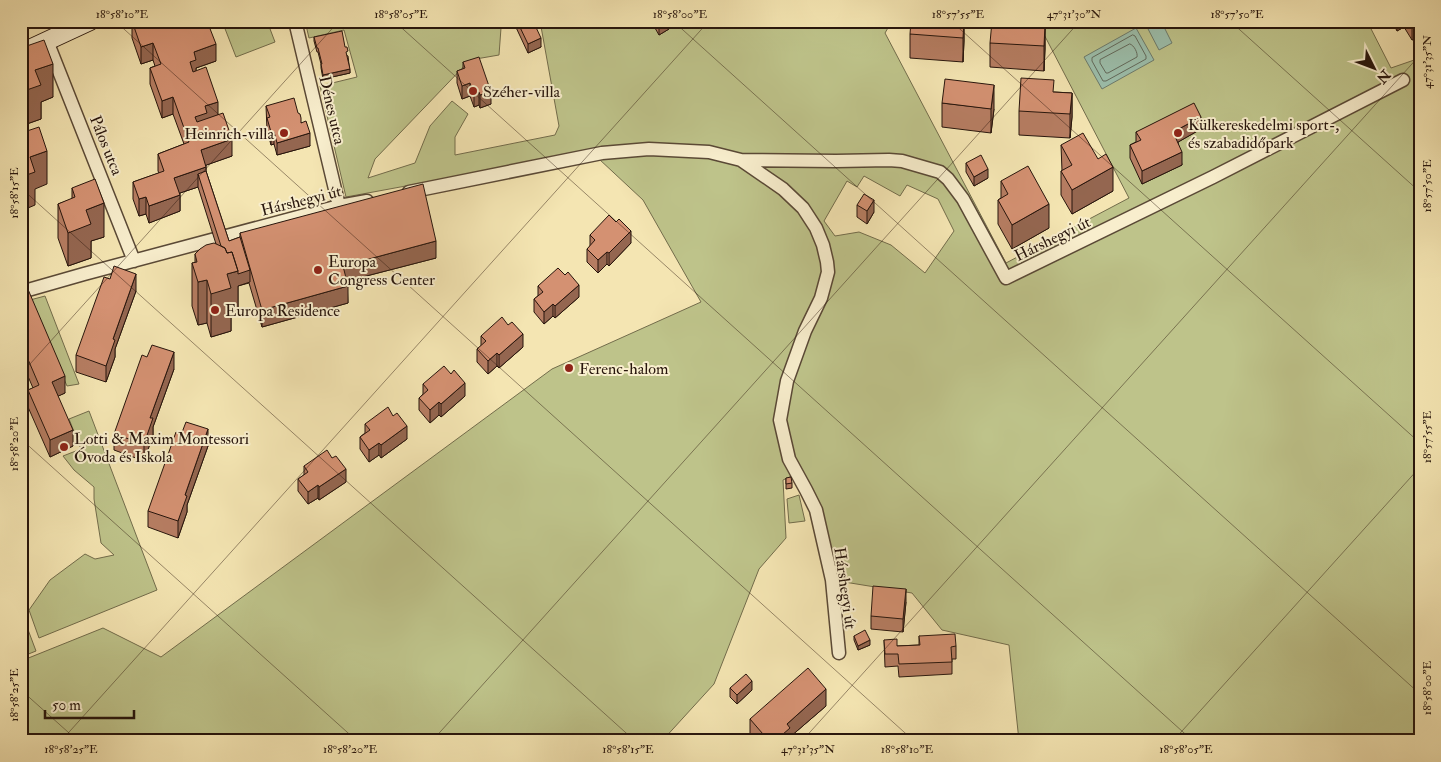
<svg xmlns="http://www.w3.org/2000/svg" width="1441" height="762" viewBox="0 0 1441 762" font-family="'IM FELL Double Pica',serif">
	<rect width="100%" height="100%" fill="#f4e5b2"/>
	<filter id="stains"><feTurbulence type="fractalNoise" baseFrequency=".004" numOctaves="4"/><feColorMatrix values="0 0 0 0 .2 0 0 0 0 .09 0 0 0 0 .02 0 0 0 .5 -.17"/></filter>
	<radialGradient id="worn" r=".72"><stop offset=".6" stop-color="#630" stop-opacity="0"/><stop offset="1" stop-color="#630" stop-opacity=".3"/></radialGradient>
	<path fill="#bec38a" stroke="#726c4b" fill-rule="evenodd" d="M222 21H267L275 42 236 57Z
		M305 21H496L501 28 499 55 470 60 375 159 368 178 415 163 430 126 452 101 468 114 455 137V155L555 135 559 126 540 21H892L885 33 1006 263 1129 198 1037 21H1367L1391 68 1420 58V741H1019L1009 645 942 630 912 593 832 580 816 510 796 474 783 480 786 538 759 569 714 684 662 741H21V661L103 628 161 657 552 369 701 302 643 200 599 159 596 151 346 197 320 86 357 77 344 30 309 38ZM864 176 900 196 907 185 938 199 954 231 925 273 891 245 859 232 835 236 824 221 847 181 857 187Z
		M45 296 79 384 67 386 30 300Z
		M89 411 157 590 39 638 29 610 50 580 85 554 95 559 114 555 101 543 94 499V487L74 470 63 456 81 449 69 419Z
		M799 495 805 521 789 523 787 499Z
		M21 611 36 651 21 657Z"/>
	<path fill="#9cbfac" stroke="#6d7b6c" d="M1158 21H1161L1172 43 1159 50 1147 27Z
		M1136 28 1154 60 1102 89 1084 57Z"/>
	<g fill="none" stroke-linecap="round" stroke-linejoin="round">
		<path stroke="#626a5c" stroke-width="1" d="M1133 35 1135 36 1146 56V59L1106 81H1103L1092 61V58Z
			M1130 44C1134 45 1138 53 1137 57L1108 73H1106L1100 63V60Z"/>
		<g stroke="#5a4936" stroke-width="15">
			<path id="minor" d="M295 21 339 206
				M47 41 134 261
				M741 160 783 189 803 208 816 228 823 245 827 262 828 272 821 298 805 331 787 381 780 420 789 459 806 490 816 510 832 580 839 653
				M409 192 602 153 649 149 709 152 741 160 836 161 889 160 902 161 940 172 948 179 963 199 1006 278 1213 177 1403 80
				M21 292 84 274 339 206 367 201"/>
		</g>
		<g stroke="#27150c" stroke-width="20">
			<path id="secondary" d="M21 53 90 21"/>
		</g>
		<use href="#minor" stroke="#f8eecd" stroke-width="12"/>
		<use href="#secondary" stroke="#f8eecd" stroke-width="18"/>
	</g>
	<path fill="#b67d62" stroke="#27150c" d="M132 21 216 61 196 68V71L218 115 232 156 206 165V171L229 241 240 237V233L436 258 347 281 348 303 262 327 249 283 238 286V314L231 315V331L211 337 207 323 198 325 192 306V263H195V254L216 244 198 187 180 193V211L149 223 146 214 139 216 133 199V182L159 173 158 171V154L184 144 173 114 162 118 150 84V68L155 66 153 60 141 64 132 38Z
		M513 21H533L541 47 528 53Z
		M651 21H669V29L659 35Z
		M964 21V41L963 62 910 58V34Z
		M1393 21H1420V36L1412 40 1404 27 1397 31 1393 23Z
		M1045 25V49L1044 71 990 67V43Z
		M314 37 348 56 350 73 323 79 321 68V64L318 52H317L314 41Z
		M21 48 53 97 41 102V119L21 126Z
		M463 62 491 104 480 108 479 105 474 107 470 96 462 99 457 83V71L463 69Z
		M1054 92 1072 93V117L1070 138 1019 135V111Z
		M942 103 994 109 991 133 942 127Z
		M266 106 301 122 310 146 277 155 274 144 271 145 267 130Z
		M1201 129 1178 142 1182 165 1142 184 1130 158V145L1136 142V132Z
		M1061 145 1113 191 1072 214 1061 195V171H1062Z
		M966 163 988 178 974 186 966 172Z
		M1001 181 1049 228 1012 249 998 224V200L1001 198Z
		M72 188 104 237 91 241V258L68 266 58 238V204L72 199Z
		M857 205 874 212 867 224 857 217Z
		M616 222 631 243 609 266 607 264 598 273 587 262V249L590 246V235Z
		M538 286 579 297 555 318 553 316 544 324 534 312V299L538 296Z
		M21 289 65 393 58 396 73 446 50 457 28 407V390L33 388 21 360Z
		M136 291 115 349V357L106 382 76 372V355Z
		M481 336 523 347 499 368 497 366 488 374 477 362V349L481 346Z
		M174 369 153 427V435L144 461 114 450V434Z
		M423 384 465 396 441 417 439 415 430 423 419 410V398L423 394Z
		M393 416 407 439 381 458 379 455 369 462 360 449V437L365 433V424Z
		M208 446 187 505V512L178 538 148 527V511Z
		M304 466 346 482 319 500 318 498 308 504 298 491V479L304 475Z
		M786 478 792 483V488L786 489Z
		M906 602 903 632 871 629V616Z
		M854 636 870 645 858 650 854 640Z
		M919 636 956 646V659H952V674L899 677 898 666 885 667 884 640 897 646 919 645Z
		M730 688 752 690 737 704 730 697Z
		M826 706 790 737V741H755L750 736V719Z"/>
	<path fill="#946650" stroke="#27150c" d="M668 21H669V29L659 35V26Z
		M964 21V41L963 62V38Z
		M1397 21H1404V27L1397 31Z
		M1420 23V36L1412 40V28Z
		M1045 25V49L1044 71V46Z
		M541 38V47L528 53V44Z
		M153 43V60L141 64V47Z
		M216 44V61L196 68V76L190 79V62L194 52Z
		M53 64V97L41 102V119L21 126V92L35 70Z
		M350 69V73L323 79V75Z
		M470 83V96L462 99V86Z
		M994 85V109L991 133V109Z
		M479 92V105L474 107V94Z
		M491 92V104L480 108V95Z
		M1072 93V117L1070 138V114Z
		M173 97V114L162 118V101Z
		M218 102V118L195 134V117L205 106Z
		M1201 117V129L1173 145V132Z
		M271 132H274V144L271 145Z
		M310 133V146L277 155V143Z
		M232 139V156L201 167V150Z
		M47 151V184L35 189V205L21 211V177L30 157Z
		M1182 152V165L1142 184V171Z
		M206 167V184L198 174V187L174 195V178Z
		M1113 167V191L1072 214V190Z
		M988 169V178L974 186V177Z
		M180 195V211L149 223V206Z
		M146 197V214L139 216V199Z
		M874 200V212L867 224V211Z
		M104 203V237L91 241V258L68 266V233L86 210Z
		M1049 204V228L1012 249V225Z
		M631 231V243L609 266V253Z
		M436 241V258L343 282V266Z
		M607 252V264L598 273V260Z
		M250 270V282L238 286V314L231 315V331L211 337V294L227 274 238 271Z
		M136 274V291L115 349V357L106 382V366L113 339Z
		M207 280V323L198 325V282Z
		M579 285V297L555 318V306Z
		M348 286V303L262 327V310Z
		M553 304V316L544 324V312Z
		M523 334V347L499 368V355Z
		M174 352V369L153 427V435L144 461V444L150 418Z
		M497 353V366L488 374V361Z
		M65 376V393L52 399V382Z
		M465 383V396L441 417V404Z
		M439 402V415L430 423V410Z
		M407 426V439L381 458V445Z
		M208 429V446L187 505V512L178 538V521L185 495Z
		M73 430V446L50 457V440Z
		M379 443V455L369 462V450Z
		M346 469V482L319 500V487Z
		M318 485V498L308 504V492Z
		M906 589V602L903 632V619Z
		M870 640V645L858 650V646Z
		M752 681V690L737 704V695Z
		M826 689V706L790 737V741H775L787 724Z"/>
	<path fill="#d49172" stroke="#27150c" d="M132 21H207L216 44 194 52 196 60 190 62 193 72 206 67 218 102 205 106 207 113 195 117 197 122 223 113 232 139 201 150 206 167 174 178 180 195 149 206 146 197 139 199 133 182 164 171 158 154 189 142 173 97 162 101 150 68 161 64 153 43 141 47Z
		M517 21H533L541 38 528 44Z
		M656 21H668L659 26Z
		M911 21H964L963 38 910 34Z
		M992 21 1045 25 1044 46 990 43Z
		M1408 21H1420V23L1412 28Z
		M342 31 345 47H347L348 51 346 52 350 69 323 75 321 64H322L318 48H317L314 37Z
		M44 40 53 64 35 70 41 85 21 92V59L25 58 21 48Z
		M479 57 491 92 480 95 479 92 474 94 470 83 462 86 457 71 465 68 463 62Z
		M1021 78 1054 80 1053 92 1072 93 1070 114 1019 111Z
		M945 79 994 85 991 109 942 103Z
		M294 98 298 113 300 114 301 118V123L306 121 310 133 277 143 274 132H271L267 118 270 117 266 106Z
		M1194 103 1201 117 1173 132 1182 152 1142 171 1130 145 1141 140 1136 132Z
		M39 127 47 151 30 157 35 172 21 177V133Z
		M1083 133 1098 159 1106 154 1113 167 1072 190 1061 171 1072 165 1061 145Z
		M981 155 988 169 974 177 966 163Z
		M1028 166 1049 204 1012 225 998 200 1008 194 1001 181Z
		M206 171 229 241 240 237 250 270 238 274V271L232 252 227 253 225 248 221 246 198 174Z
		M95 179 104 203 86 210 91 224 68 233 58 204 75 197 72 188Z
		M423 184 436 241 343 266 348 286 262 310 240 233Z
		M864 194 874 200 867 211 857 205Z
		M609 215 616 222 619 219 631 231 609 253 607 252 598 260 587 249 595 240 590 235Z
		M214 243 225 248 227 253 232 252 238 271 227 274 231 288 211 294 207 280 198 282 192 263 197 262 195 254 200 249 206 245Z
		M114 266 136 274 113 339 115 340 106 366 76 355 104 277 110 279Z
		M558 268 565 275 568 272 579 285 555 306 553 304 544 312 534 299 543 292 538 286Z
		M27 287 65 376 52 382 73 430 50 440 28 390 39 385 21 343V289Z
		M502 317 508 325 512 322 523 334 499 355 497 353 488 361 477 349 486 341 481 336Z
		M152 345 174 352 150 418H153L144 444 114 434 142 355 147 357Z
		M444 366 451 374 454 370 465 383 441 404 439 402 430 410 419 398 428 390 423 384Z
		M388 407 393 416 397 413 407 426 381 445 379 443 369 450 360 437 370 430 365 424Z
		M186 422 208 429 185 495 187 496 178 521 148 511 176 432 181 435Z
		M327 450 332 458 336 456 346 469 319 487 318 485 308 492 298 479 308 472 304 466Z
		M791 477 792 483 786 484V478Z
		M873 586 906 589 903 619 871 616Z
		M865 630 870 640 858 646 854 636Z
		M955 634 956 646 951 647 952 662 899 664 898 654H885L884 640 897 639V646L920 645 919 636Z
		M808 668 826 689 787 724 790 728 775 741H769L750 719Z
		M746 674 752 681 737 695 730 688Z"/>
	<path fill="none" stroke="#27150c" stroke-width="1" stroke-opacity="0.45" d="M115 21 914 741M394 21 1193 741M673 21 1420 694M951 21 1420 443M1230 21 1420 192M21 188 635 741M21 374 339 21M21 439 357 741M21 690 78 741M61 741 709 21M432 741 1080 21M802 741 1420 55M1173 741 1420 467"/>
	<g fill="#8f2418" stroke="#f8eecd" stroke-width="2">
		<circle cx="473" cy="91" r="5"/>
		<circle cx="284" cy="133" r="5"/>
		<circle cx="1178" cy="133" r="5"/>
		<circle cx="318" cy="270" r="5"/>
		<circle cx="215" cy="310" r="5"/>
		<circle cx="569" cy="368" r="5"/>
		<circle cx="64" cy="447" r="5"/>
	</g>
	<g text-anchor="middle" stroke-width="4" stroke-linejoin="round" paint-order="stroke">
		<g font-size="16" fill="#27150c" stroke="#f8eecd" text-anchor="start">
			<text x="483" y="97">Széher-villa</text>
			<text x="1188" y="130">Külkereskedelmi sport-,<tspan x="1188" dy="18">és szabadidőpark</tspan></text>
			<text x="274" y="139" text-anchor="end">Heinrich-villa</text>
			<text x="328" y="267">Europa<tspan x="328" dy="18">Congress Center</tspan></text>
			<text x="225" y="316">Europa Residence</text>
			<text x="579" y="374">Ferenc-halom</text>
			<text x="74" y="444">Lotti &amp; Maxim Montessori<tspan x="74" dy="18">Óvoda és Iskola</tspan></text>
		</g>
		<g font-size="16" fill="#27150c" stroke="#f8eecd">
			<text transform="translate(333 110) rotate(77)" y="6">Dénes utca</text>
			<text transform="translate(107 145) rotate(68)" y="6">Pálos utca</text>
			<text transform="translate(301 200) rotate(-14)" y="6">Hárshegyi út</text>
			<text transform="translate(1052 238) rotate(-26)" y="6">Hárshegyi út</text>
			<text transform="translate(846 588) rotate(82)" y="6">Hárshegyi út</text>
		</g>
	</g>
	<rect width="1441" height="762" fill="none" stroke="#f4e5b2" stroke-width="55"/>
	<g transform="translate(1374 68) rotate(132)" stroke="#f8eecd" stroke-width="4" paint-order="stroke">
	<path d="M0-4L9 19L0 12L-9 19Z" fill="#27150c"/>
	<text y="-8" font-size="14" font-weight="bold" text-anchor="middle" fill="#27150c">N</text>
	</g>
	<path d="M45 710v8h89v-8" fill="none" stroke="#27150c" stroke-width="2.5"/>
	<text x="52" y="710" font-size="15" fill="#27150c" stroke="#f8eecd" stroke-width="4" paint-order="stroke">50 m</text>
	<rect x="28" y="28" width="1386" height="706" fill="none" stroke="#27150c" stroke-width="2"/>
	<g font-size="12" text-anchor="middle" fill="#27150c">
		<text x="122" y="18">18°58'10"E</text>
		<text x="401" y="18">18°58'05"E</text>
		<text x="680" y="18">18°58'00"E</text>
		<text x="958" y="18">18°57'55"E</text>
		<text x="1074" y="18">47°31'30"N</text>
		<text x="1237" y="18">18°57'50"E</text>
		<text transform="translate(1427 62) rotate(-90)" y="4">47°31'35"N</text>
		<text transform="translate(1427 186) rotate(-90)" y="4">18°57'50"E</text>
		<text transform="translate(14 193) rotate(-90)" y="4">18°58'15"E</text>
		<text transform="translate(1427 437) rotate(-90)" y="4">18°57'55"E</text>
		<text transform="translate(14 444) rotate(-90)" y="4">18°58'20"E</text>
		<text transform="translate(1427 688) rotate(-90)" y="4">18°58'00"E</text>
		<text transform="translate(14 695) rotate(-90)" y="4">18°58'25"E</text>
		<text x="71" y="753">18°58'25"E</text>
		<text x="350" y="753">18°58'20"E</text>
		<text x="628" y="753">18°58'15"E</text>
		<text x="808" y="753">47°31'35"N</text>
		<text x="907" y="753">18°58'10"E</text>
		<text x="1186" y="753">18°58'05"E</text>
	</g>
	<rect width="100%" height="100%" filter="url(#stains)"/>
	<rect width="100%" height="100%" fill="url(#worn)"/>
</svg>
